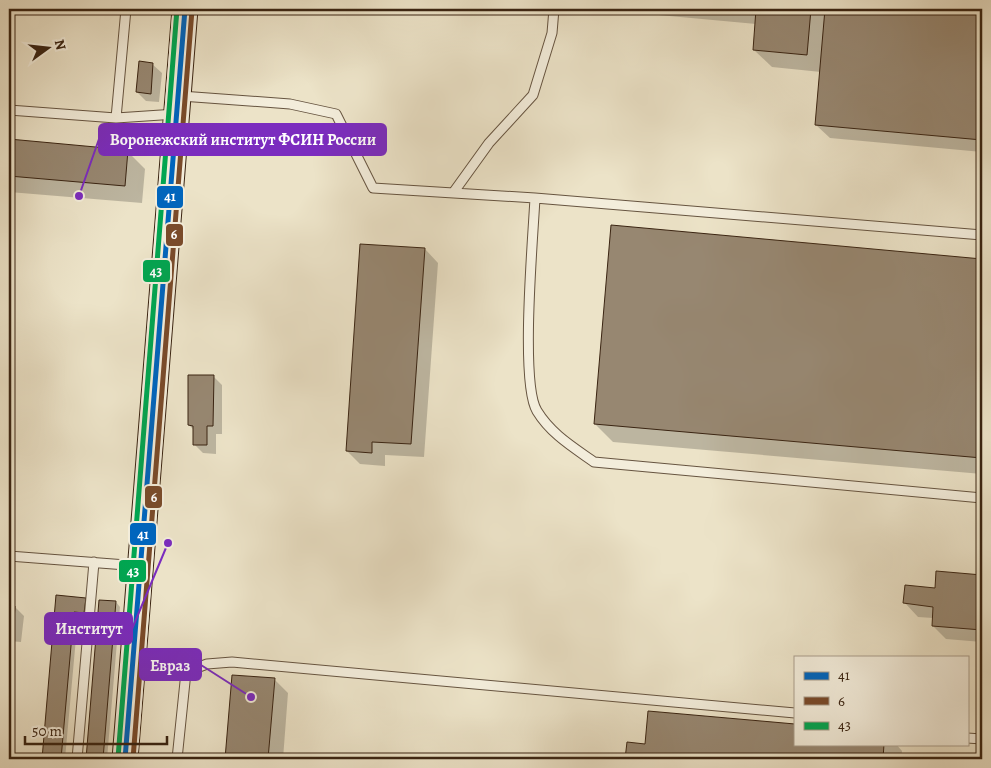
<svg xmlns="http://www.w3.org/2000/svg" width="991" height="768" viewBox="0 0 991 768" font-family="Alegreya,serif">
	<rect width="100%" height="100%" fill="#ece3c8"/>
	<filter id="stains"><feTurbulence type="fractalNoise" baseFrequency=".004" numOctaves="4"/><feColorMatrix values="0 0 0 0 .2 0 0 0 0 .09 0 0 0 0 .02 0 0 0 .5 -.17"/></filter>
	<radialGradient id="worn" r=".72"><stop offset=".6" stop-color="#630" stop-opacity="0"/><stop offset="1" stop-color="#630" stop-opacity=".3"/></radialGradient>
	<path fill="#0003" d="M623 9H982V152L830 138 816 125 821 72 772 67 754 50 756 24 626 12Z
		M152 64 162 73 159 102 146 101 137 92Z
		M9 140 127 151 145 169 142 203 9 192Z
		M612 227 982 260V474L613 442 595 424Z
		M425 249 438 263 424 457 385 455V466L360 464 347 451Z
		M213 376 222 385V434H216V454L203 453 194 444V430L189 425Z
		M9 398 12 401 10 427 9 426Z
		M937 572 982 576V642L946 639 933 626V618L918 617 905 603 936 590Z
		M57 597 85 599 89 603 88 617 78 616 65 759H43Z
		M101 601 116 602 120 607 107 759H88Z
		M9 607H15L24 616 21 642 9 641Z
		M233 676 274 679 288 693 283 759H226Z
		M795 744H896L902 751 901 759H626Z"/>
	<path fill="#978771" stroke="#3a2412" d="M756 9H811L807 55 753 50Z
		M825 9H982V140L815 125Z
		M139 61 153 63 151 94 136 92Z
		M9 139 128 150 125 186 9 176Z
		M611 225 982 259V458L594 424Z
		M360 244 425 248 411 444 372 442V453L346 451Z
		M188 375H214L213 426H207V445H193V426L188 425Z
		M936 571 982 575V630L932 626 933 607 903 603 905 585 935 588Z
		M56 595 86 598 84 613 74 612 61 759H42Z
		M99 600 116 601 103 759H86Z
		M9 605 15 606 13 634 9 633Z
		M232 675 275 678 268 759H225Z
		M648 711 795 724V744H884L883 759H625L627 742 645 744Z"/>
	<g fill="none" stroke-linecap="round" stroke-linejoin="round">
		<g stroke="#665440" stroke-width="11">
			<path id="lane" d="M181 96 290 104 336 114 373 188 535 198 982 235
				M9 110 116 118 176 114
				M116 118 126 9
				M453 193 489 143 533 95 552 33 554 9
				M535 198C533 238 520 384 537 411 551 434 573 447 594 462L982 498
				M9 556 139 566
				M967 738 982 739
				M77 759 94 562
				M177 759 186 672 207 664 232 662 795 713"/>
		</g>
		<g stroke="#3a2412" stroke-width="27">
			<path id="secondary" d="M125 759 185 9"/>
		</g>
		<use href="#lane" stroke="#f3eddb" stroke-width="9"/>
		<use href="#secondary" stroke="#f3eddb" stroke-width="25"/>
		<g stroke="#f3eddb" stroke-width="9">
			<path id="bus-1" d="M125 759 185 9"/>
		</g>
		<g stroke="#f3eddb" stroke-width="9">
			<path id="bus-2" d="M133 759 192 10"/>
		</g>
		<g stroke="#f3eddb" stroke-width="9">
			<path id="bus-3" d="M118 758 177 9"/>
		</g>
		<use href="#bus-1" stroke="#0065bd" stroke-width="5"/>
		<use href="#bus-2" stroke="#7a4b2a" stroke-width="5"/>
		<use href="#bus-3" stroke="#00a651" stroke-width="5"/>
	</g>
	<path fill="none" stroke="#7b2cbf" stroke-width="2" d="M79 196L99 139M168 543L132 629M251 697L201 665"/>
	<g fill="#7b2cbf" stroke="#f3eddb" stroke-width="2">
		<circle cx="79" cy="196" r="5"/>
		<circle cx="168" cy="543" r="5"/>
		<circle cx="251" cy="697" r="5"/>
	</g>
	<g fill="#7b2cbf" stroke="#7b2cbf" stroke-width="2">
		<rect x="99" y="124" width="287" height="31" rx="5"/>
		<rect x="45" y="613" width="87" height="31" rx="5"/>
		<rect x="140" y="649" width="61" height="31" rx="5"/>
	</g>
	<g font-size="16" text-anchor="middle" font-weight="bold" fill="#fff">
		<text x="243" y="145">Воронежский институт ФСИН России</text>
		<text x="89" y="634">Институт</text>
		<text x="170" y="671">Евраз</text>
	</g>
	<g stroke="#f3eddb" stroke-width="2">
		<rect x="156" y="185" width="28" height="24" rx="5" fill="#0065bd"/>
		<rect x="165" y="223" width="19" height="24" rx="5" fill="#7a4b2a"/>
		<rect x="142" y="259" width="29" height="24" rx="5" fill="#00a651"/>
		<rect x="144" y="485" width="19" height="24" rx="5" fill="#7a4b2a"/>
		<rect x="129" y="522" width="28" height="24" rx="5" fill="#0065bd"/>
		<rect x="118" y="559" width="29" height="24" rx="5" fill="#00a651"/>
	</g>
	<g font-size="14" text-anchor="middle" font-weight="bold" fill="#fff">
		<text x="170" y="201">41</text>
		<text x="174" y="239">6</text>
		<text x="156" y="276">43</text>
		<text x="154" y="502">6</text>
		<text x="143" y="539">41</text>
		<text x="133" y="576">43</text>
	</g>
	<rect width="991" height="768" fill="none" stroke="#ece3c8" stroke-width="30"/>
	<rect x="10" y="10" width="971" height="748" fill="none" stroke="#3a2412" stroke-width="2.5"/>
	<rect x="15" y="15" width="961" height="738" fill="none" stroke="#3a2412"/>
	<rect x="794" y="656" width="175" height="90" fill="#f3eddb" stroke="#a99d8b"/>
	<rect x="804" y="672" width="25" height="8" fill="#0065bd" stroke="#a99d8b"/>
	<text x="838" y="680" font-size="15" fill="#3a2412">41</text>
	<rect x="804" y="697" width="25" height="8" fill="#7a4b2a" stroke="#a99d8b"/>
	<text x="838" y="706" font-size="15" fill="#3a2412">6</text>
	<rect x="804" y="722" width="25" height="8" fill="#00a651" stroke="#a99d8b"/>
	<text x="838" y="730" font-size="15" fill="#3a2412">43</text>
	<g transform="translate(48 48) rotate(75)" stroke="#f3eddb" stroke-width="4" paint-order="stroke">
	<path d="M0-4L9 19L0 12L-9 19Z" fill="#3a2412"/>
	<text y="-8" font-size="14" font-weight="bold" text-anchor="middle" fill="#3a2412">N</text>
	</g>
	<path d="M25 736v8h142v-8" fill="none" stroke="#3a2412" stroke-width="2.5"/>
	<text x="32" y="736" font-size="15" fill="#3a2412" stroke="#f3eddb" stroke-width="4" paint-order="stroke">50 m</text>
	<rect width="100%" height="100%" filter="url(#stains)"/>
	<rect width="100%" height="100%" fill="url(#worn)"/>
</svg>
